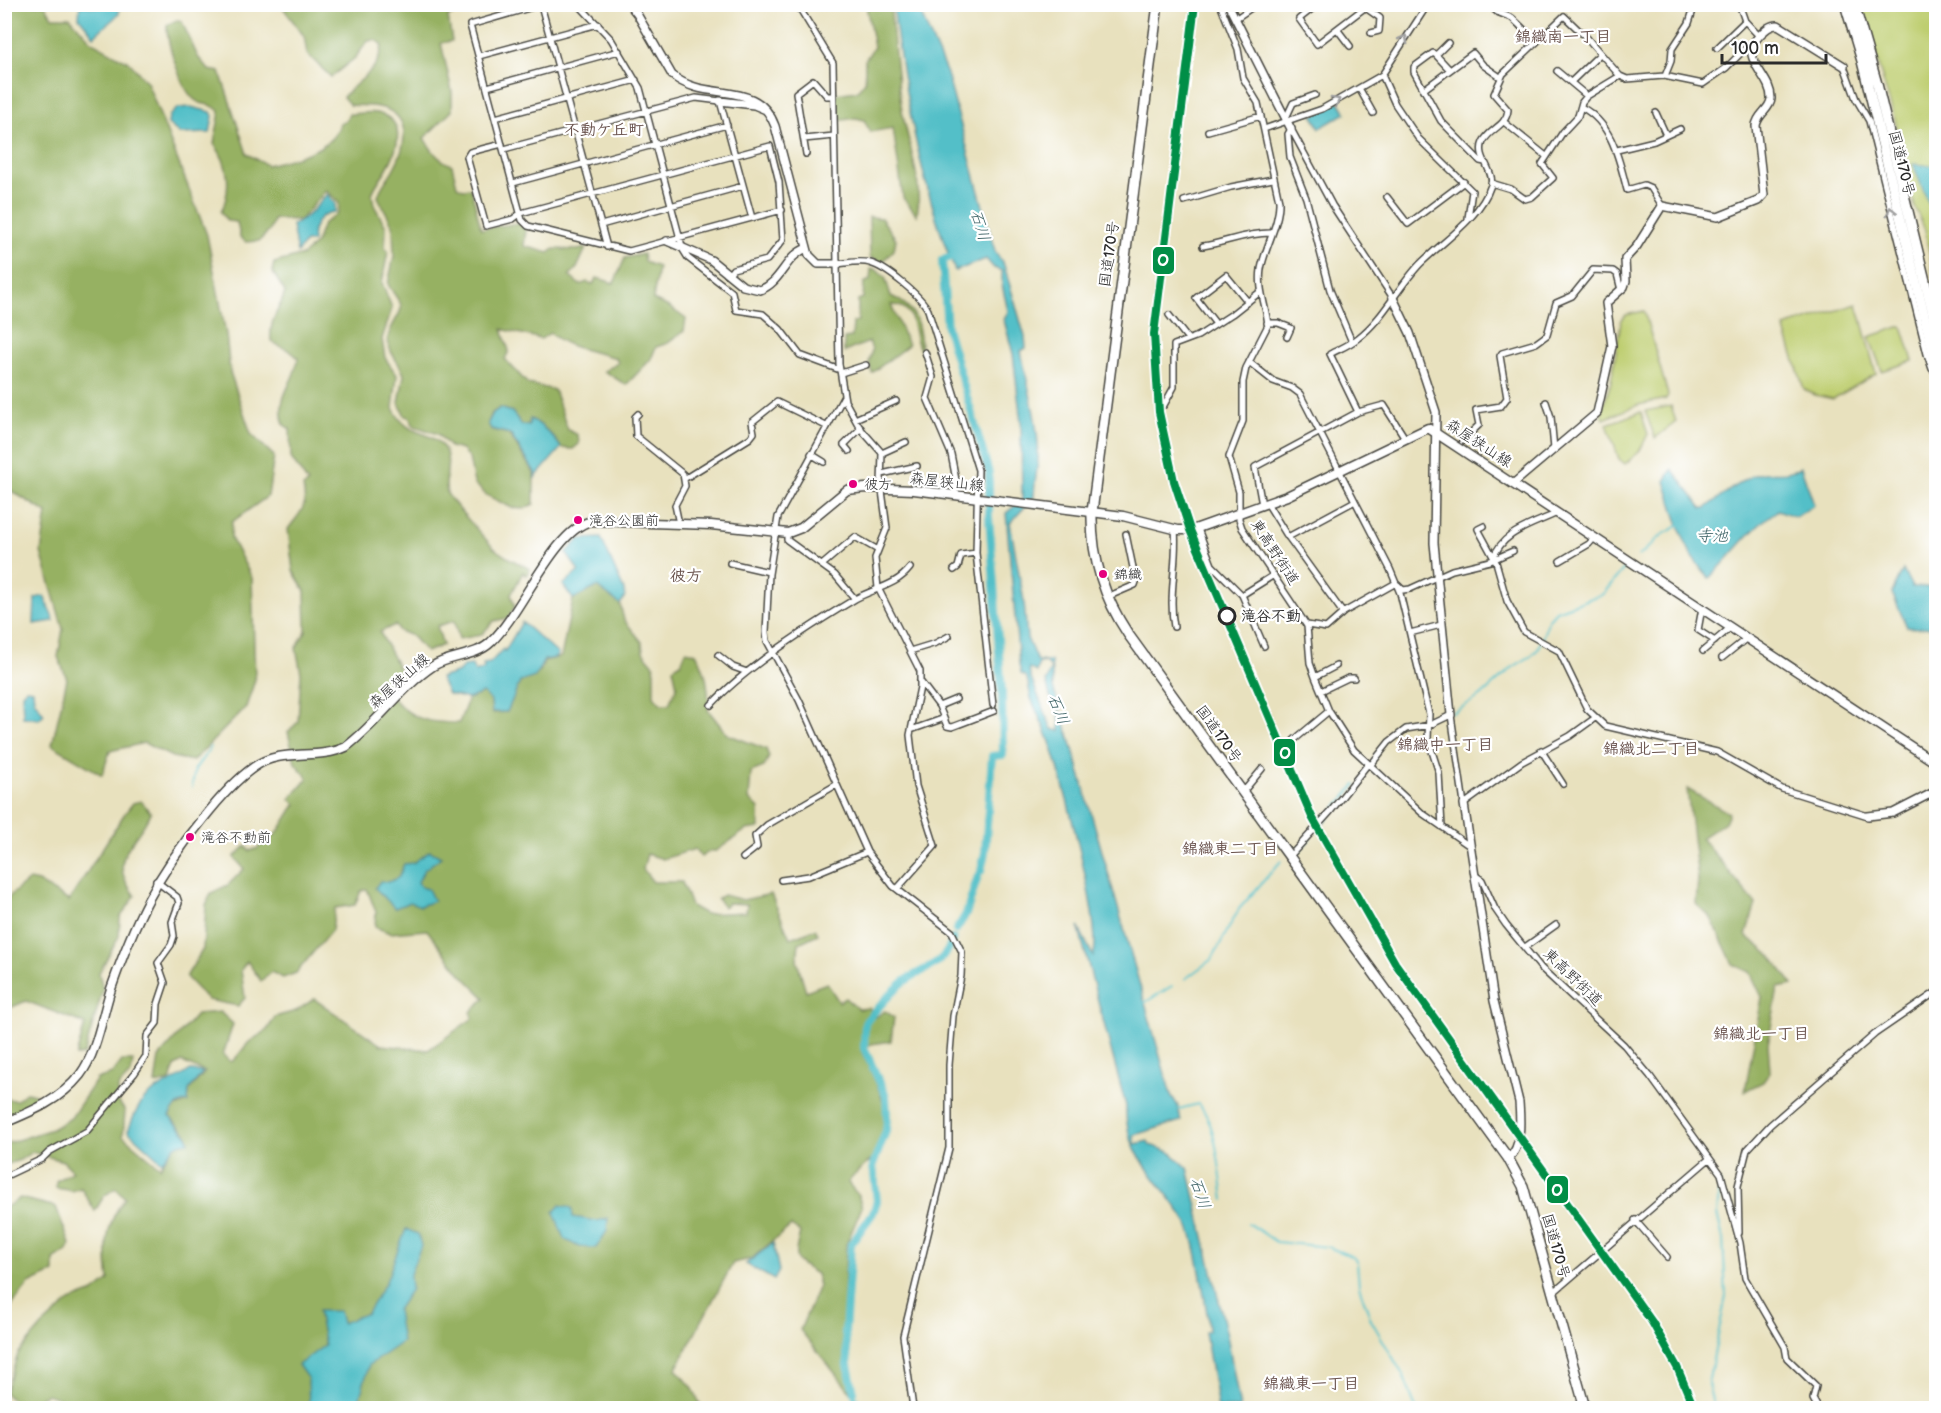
<svg xmlns="http://www.w3.org/2000/svg" width="1941" height="1413" viewBox="0 0 1941 1413" font-family="'Balsamiq Sans','Klee One',sans-serif">
	<rect width="100%" height="100%" fill="#fff"/>
	<filter id="ink" filterUnits="userSpaceOnUse"><feTurbulence type="fractalNoise" baseFrequency=".0167" numOctaves="2"/><feDisplacementMap in="SourceGraphic" scale="12" xChannelSelector="R" yChannelSelector="G"/><feConvolveMatrix kernelMatrix="1 2 1 2 8 2 1 2 1" color-interpolation-filters="sRGB"/></filter>
	<filter id="wash" filterUnits="userSpaceOnUse"><feTurbulence type="fractalNoise" baseFrequency=".008" numOctaves="4" result="noise"/><feDisplacementMap in="SourceGraphic" scale="24" xChannelSelector="R" yChannelSelector="G"/><feGaussianBlur stdDeviation="1.35" result="paint"/><feColorMatrix in="noise" values="0 0 0 0 0 0 0 0 0 0 0 0 0 0 0 0 0 1.4 0 .05"/><feComposite in="paint" operator="in"/></filter>
	<g filter="url(#wash)">
		<rect width="100%" height="100%" fill="#e8e1be"/>
		<path fill="#bece70" stroke="#747c4e" stroke-width="1.5" d="M1860 5H1936V287L1925 230 1915 208 1895 120Z
			M1857 304 1876 374 1833 399 1815 395 1804 389 1784 327Z
			M1644 311 1668 395 1666 399 1638 405 1604 419 1601 414 1611 382 1621 321 1626 315Z
			M1902 326 1913 361 1882 371 1869 337Z
			M1671 406 1676 422 1655 438 1645 411Z
			M1641 412 1648 434 1639 452 1625 464 1619 459 1607 424Z"/>
		<path fill="#96b162" stroke="#606e46" stroke-width="1.5" d="M5 4 45 5 52 17H70L92 42 129 62 147 82 207 235 226 334 230 372 251 434 274 456 268 496 232 522 231 538 252 578 255 680 246 707 193 761 172 757 144 743 110 751 102 775 52 745 67 679 58 657 63 629 41 552 47 513 5 487Z
			M281 5H470L448 17 452 41 441 43 452 92V111L424 138C431 149 438 161 452 165L457 186 463 189 471 188 481 229 519 223 526 230 524 246 549 253 554 249 578 250 586 248 577 268 569 276 580 285 587 282 593 284 597 278 614 283 625 258 643 254 644 262 658 267 653 300 669 307 686 319 684 331 668 343 656 347 651 359 626 385 604 371 618 363 616 358C591 350 570 350 550 333L541 339 502 329 509 351 505 359 528 384 554 390 568 430 578 435 579 444 573 449 561 448C556 438 541 423 530 419L529 425H522L512 412 500 408 492 413 488 423 491 429 509 434 534 473V504L523 509 512 508 486 495 474 483 469 458 462 450 450 447 438 434 414 426 409 417 405 416 399 403 404 375C400 362 389 355 388 340 387 328 404 312 401 305 398 298 391 291 388 284L394 256 393 226 378 197C380 186 389 178 394 168 407 145 412 114 379 107 370 105 359 106 350 105L343 97C359 79 380 71 382 44L375 40 368 41 355 58 331 77 307 54 304 36Z
			M866 5H890C894 40 896 75 902 110 908 144 923 180 917 215L903 198 893 128 870 132 864 120 856 118 837 121 836 94 857 91 865 81V60L874 47Z
			M177 20 182 22 198 57 209 70 220 72 247 154 267 165C291 159 335 150 340 123L346 121 349 114C358 114 369 111 377 113 408 120 398 150 386 170 381 178 375 185 372 194L374 205 386 227 385 248 388 251 382 283 392 308 382 339 385 358 397 375 393 408C408 439 429 428 443 447 453 461 443 477 447 493 448 498 490 544 494 548 504 557 519 563 530 569L526 576 523 572 511 595 515 606 508 618 494 621 481 635 459 639 454 621 437 626 443 645 426 652 412 636 399 631 395 625 380 632 402 675 387 690C407 719 426 723 459 723L468 699 483 693 491 701 492 713 507 712 520 682C534 678 541 675 544 661L561 657 573 599 597 587 620 604 624 620 642 642 643 652 654 665V696L661 704H669L677 686 673 668 681 663 686 651 696 653C706 669 710 691 708 710L727 734 766 749 769 757 764 767 751 772 749 799 759 809V828L746 830 716 851H710L701 857 695 849 663 859 647 854 643 869 653 882H682L691 906 705 914 746 912 747 904 728 903 724 907 717 899 723 895 743 900 771 894 790 938 815 929 818 934 799 943 797 961 806 991 827 983 839 1002 845 998 858 1009 869 1008 876 1017 885 1011 894 1017 891 1041 871 1044 862 1052C877 1083 897 1118 877 1153 870 1164 855 1171 848 1183L858 1195 862 1207 846 1245 843 1333 851 1393 800 1330 819 1286 816 1274C791 1259 794 1260 800 1232L791 1226 751 1259 733 1263 676 1369 692 1387 702 1408H85L47 1394 20 1408 5 1393 18 1354 42 1326 70 1301 94 1292 109 1280C105 1248 104 1225 125 1198L116 1188 104 1196 95 1211 81 1188 72 1191 56 1188V1181L73 1171 63 1161 32 1152 20 1160 5 1165V1144L52 1129 71 1118 97 1079 112 1074 122 1061H133L131 1074 118 1087V1101L125 1111 123 1136 160 1167C169 1154 171 1143 189 1142L187 1134 169 1116 174 1108 188 1102 189 1090 205 1072 182 1062 175 1066 170 1081 155 1084 159 1057 197 1014 220 1012 233 1024 223 1055 231 1062C240 1056 244 1045 252 1040 268 1029 264 1036 275 1017L296 1011 314 999 381 1045 428 1050 473 1018 471 1012 485 998 461 974 427 930 390 933 375 927 376 912 367 889 361 891 355 905 335 908 332 930 296 973 283 978 271 972 261 981 247 961 241 970 245 998 238 1006 208 1000 186 977 203 949 206 905 211 893 228 885 244 869 234 857 246 846 250 851 258 848 269 836 275 835C283 826 288 814 296 804L290 799 308 778 295 763 288 732 298 722 301 673 296 648 306 631 305 591 293 571 288 529C300 512 308 509 303 487L308 483 291 458 290 429 284 425C275 396 294 386 298 358 288 347 282 349 271 341 269 317 280 311 285 292L272 271 274 263 303 255 316 243 323 224 338 213 339 203 326 190 300 220 274 219 270 230 259 241 246 242 240 237 237 222 227 221 221 212C232 189 229 163 214 144L220 112C210 101 204 107 195 100 182 91 166 41 167 25Z
			M869 217 881 218 896 239 894 250 881 263 870 257Z
			M871 269H875L885 277 891 296C919 308 919 325 922 353 910 338 920 304 891 305L908 345 872 373 869 362 872 350 869 342 844 352V338L852 337 853 322 858 321V300L863 298 864 283 870 280Z
			M1687 789 1729 813 1725 822 1701 838 1756 904 1746 935 1772 957 1793 985 1778 988 1768 1044 1770 1072 1763 1082 1745 1091 1762 997 1750 972 1733 964 1711 918 1696 904 1698 879Z
			M141 801 151 813C132 849 106 859 135 896L120 918 119 936 99 973 103 989 84 1055 76 1056 85 1024 26 1001 5 1010V900L29 880 38 882 69 901 123 816 133 803Z
			M27 1092 46 1097 8 1117 5 1114 4 1099 17 1100Z
			M20 1198 56 1207 70 1244 67 1251 54 1260V1272L29 1284 5 1314V1208Z"/>
		<path fill="#52bfc8" stroke="#3e757a" stroke-width="1.5" fill-rule="evenodd" d="M83 5 94 7 119 5V14L94 36 79 17 80 6Z
			M893 5H917L947 74 995 251 1004 265 1025 337 1026 348 1021 351C1027 384 1040 427 1038 460 1037 472 1034 485 1034 497L1010 523 1024 601 1027 638 1037 661H1051L1053 688 1071 742 1171 1095 1178 1106 1181 1121 1134 1135 1135 1144 1148 1141 1150 1145 1170 1152 1188 1168 1228 1340 1240 1408H1218L1205 1332 1209 1331 1208 1319C1204 1298 1197 1241 1188 1225 1166 1185 1123 1156 1126 1106L1078 926 1093 956C1104 932 1062 776 1051 745 1046 729 1037 714 1031 698 1029 691 1029 683 1026 676L1021 674 1019 664 1006 513 1022 500 1021 422 1013 354 1004 320 1008 311 1002 285V271L994 268 986 259 955 271C923 193 903 89 893 5ZM1045 662 1051 668 1046 681 1050 696 1059 711 1060 731 1052 729 1030 676 1029 668 1036 672 1039 663Z
			M1339 101 1346 113 1320 128 1313 116Z
			M191 107 211 112 213 116 210 133 180 134 168 124 169 116 178 108Z
			M1913 164 1936 166V212L1927 200Z
			M327 194 335 203V212C320 212 310 228 313 242H305L297 253 292 225C303 222 319 204 327 194Z
			M500 408 512 412 522 425 529 426 530 419C541 423 556 439 561 448L535 478V472L510 434 491 429 488 423 493 413Z
			M1801 467 1814 505 1796 517 1778 510C1748 530 1734 555 1709 578 1683 552 1676 515 1665 481L1672 469 1702 508H1706C1718 499 1742 479 1754 475 1770 469 1784 477 1801 467Z
			M601 538 624 590 625 598 620 604 597 587 573 599 563 585 579 571 566 553 580 539Z
			M1903 570 1912 587H1936V628C1926 626 1917 629 1907 627L1892 593Z
			M44 596 54 621 34 624 35 598Z
			M522 622 558 654 555 658 544 660 535 677 520 682 507 712H492L491 701 483 693 468 699 448 694 440 678 459 672 463 666 472 665 475 672 484 669 483 664 490 663 503 649 505 651Z
			M26 689 33 690 34 700 44 714 39 719 23 717 22 693Z
			M430 851 441 857 424 870 418 882 421 887 428 889 434 901 420 906 410 902 395 908 375 888 380 881 389 882 399 877 404 864 413 863Z
			M189 1071 203 1072 189 1090 188 1102C178 1102 174 1108 169 1116L187 1135 189 1142C172 1143 172 1151 162 1162L128 1131C145 1084 153 1096 189 1071Z
			M560 1205 572 1208 573 1217 597 1221 608 1218 607 1231 596 1248 579 1247 564 1239 554 1212Z
			M406 1229 418 1234 421 1246 410 1274 411 1289 397 1310 402 1342 369 1365 357 1408H309L308 1379 298 1365 325 1345 318 1311H339L342 1323 367 1313 386 1282Z
			M773 1243 779 1271 774 1280 746 1264Z"/>
		<g fill="none" stroke-linecap="round" stroke-linejoin="round">
			<path stroke="#52bfc8" stroke-width="2" d="M1639 556 1662 535 1680 525
				M1452 713 1481 696 1513 667 1531 656 1538 649 1549 619 1556 611 1603 594 1626 566
				M192 787 195 769 211 747
				M1323 823 1356 784
				M1297 853 1310 838
				M1185 979 1212 959 1239 909 1281 861
				M1144 1003 1172 986
				M1179 1109 1198 1104C1217 1122 1220 1174 1224 1200
				M1248 1223 1276 1242 1328 1247 1353 1257 1357 1262 1359 1286 1371 1320 1403 1375 1416 1408
				M1714 1408 1708 1384 1726 1296 1723 1239 1717 1214 1720 1183"/>
			<path stroke="#52bfc8" stroke-width="8" d="M960 254 942 260 947 328 989 473V517L1002 693 1003 755 992 756 985 852 981 871
				M956 930 966 914 978 876
				M854 1392 848 1366 845 1332 851 1244 873 1213 877 1201 873 1165 886 1131 887 1117 886 1096 864 1048 865 1022C878 1009 890 992 905 981 926 966 943 967 953 939
				M854 1408 855 1400"/>
		</g>
	</g>
	<g filter="url(#ink)">
		<g fill="none" stroke-linecap="round" stroke-linejoin="round">
			<g stroke="#474641" stroke-width="8">
				<path id="minor" d="M543 4 470 25 522 220 528 226 629 251 782 210
					M578 4 611 39 640 88 683 250 688 258 732 292 736 310 763 314 780 329 800 355 840 370
					M797 4 833 63 839 364 845 401 860 428 882 453 881 483 887 528 875 558 878 588 920 671V687L910 735 916 786 935 846 897 889
					M1220 4 1238 49 1243 78 1258 103 1279 201C1280 223 1265 247 1261 269 1258 290 1266 305 1268 325L1246 368 1243 382V421L1229 457 1239 492V519L1242 528 1307 626 1310 663 1315 677 1329 711 1354 750 1422 813 1471 847
					M1318 4 1299 19 1317 44 1363 9
					M1360 4 1380 18 1379 31 1371 33
					M1488 4 1497 12 1512 18 1536 41
					M1739 4 1745 21 1759 36
					M541 5 607 247
					M1235 19 1257 4
					M1337 29 1350 46
					M1448 43 1436 55 1433 53 1414 67V72L1441 121 1480 161 1485 162
					M1717 48 1745 21
					M1436 55 1450 70
					M479 56 598 24
					M1844 66 1856 99 1869 121 1927 354 1932 369 1936 367
					M1557 71 1587 96
					M1382 75 1395 104 1418 138 1472 191 1468 218
					M1665 76 1671 61 1672 49 1689 23 1695 4
					M1571 82 1600 54
					M487 87 619 51
					M1359 88 1373 113
					M1423 90 1473 53 1483 65 1500 77
					M1581 107C1612 123 1619 159 1627 190L1644 185 1651 188 1662 206
					M1656 113 1666 135
					M495 118 636 80
					M1286 118 1293 103 1315 95
					M1504 122 1546 156
					M1264 129 1322 109 1382 75 1428 4
					M1291 129 1288 134 1290 157 1306 198 1330 290 1352 342
					M1291 129 1332 205 1393 298
					M1208 131 1261 116
					M804 139 834 136
					M502 144 470 152 467 157 486 226 513 219 521 213 770 146 779 182 783 240 767 260 733 269 729 274
					M504 149 696 98 720 101 752 218
					M1617 150 1654 141 1680 129
					M806 154 796 93 813 80 827 96H832
					M513 183 727 125
					M1491 183 1511 189 1525 199 1532 197 1553 178 1542 164 1563 132 1578 116 1582 102 1587 96 1620 76 1627 79 1664 76 1703 84 1726 68 1749 45H1752
					M1387 197 1408 224 1464 182
					M1184 201 1231 187 1273 179
					M601 225 743 186
					M1203 246C1227 242 1246 233 1270 233
					M838 264C848 263 860 260 870 263 886 267 921 296 928 310L978 470 976 553 993 705
					M1169 315 1188 339
					M1267 323H1278L1291 328 1287 337
					M1216 324 1196 298 1226 275 1248 302
					M925 352 933 377 927 398 951 454 956 480 955 495
					M1249 362 1273 381 1292 388 1300 394 1390 569 1400 593 1429 714 1428 739 1439 773 1442 827
					M841 373 866 365
					M844 396 778 517 769 574 766 632 767 641 799 700 867 852 893 886 952 932 962 952 961 976 953 1016 949 1065V1148L903 1336 913 1408
					M1546 402 1551 417 1554 449
					M1164 405 1174 387V345L1198 336 1232 314 1260 292
					M1358 412 1330 354C1339 349 1350 345 1358 338 1383 319 1398 287 1420 264 1443 241 1480 218 1491 185 1495 171 1476 157 1483 142 1490 128 1506 127 1508 110L1494 94 1503 74 1564 16 1588 39 1620 76
					M638 414 635 417 636 436 683 474 685 486 675 505 679 524
					M855 419 896 401
					M1462 441 1479 425 1476 410 1501 406 1507 398 1500 356 1502 353 1536 343 1547 335 1556 303 1572 296 1593 270 1613 271 1617 274 1621 290
					M849 451 844 445 861 428
					M882 453 906 442
					M811 454 824 462
					M882 474 917 466
					M684 479 750 438 754 433 752 422 777 402 826 426
					M1267 503 1286 534 1343 613
					M1262 505 1255 467 1358 412 1384 405 1405 438
					M1484 526 1478 529 1496 562 1507 601 1524 632 1559 651 1587 709 1605 726 1717 752 1782 789 1868 816
					M1198 529 1212 565 1242 595 1264 646
					M787 533V540L835 575 855 599
					M1288 537 1355 501
					M1493 559C1502 531 1533 525 1557 513
					M1560 561 1589 544 1595 537
					M730 563 769 572
					M822 565 855 537 878 550
					M954 570 958 567 961 555 976 553
					M1398 585 1403 590 1410 589 1452 570 1490 561 1513 551
					M1242 595 1274 575
					M1107 597 1135 585 1136 582 1126 534
					M1702 608 1698 630 1715 641
					M1307 625 1326 628 1344 612 1396 583
					M1174 627C1168 594 1178 561 1175 529
					M1410 633 1441 625
					M910 651 936 643 949 636
					M1703 651 1731 627
					M718 655 733 667 747 672
					M1722 658 1747 638
					M1315 677 1336 666
					M920 681 939 706 947 726 952 727 994 711
					M1321 691 1348 678H1354
					M711 705C746 667 810 626 855 599 875 588 896 586 910 568
					M939 706 956 699
					M911 730 942 719
					M1294 740 1329 711
					M1541 750 1563 784
					M1370 766 1389 742 1406 729 1430 725 1451 715 1464 804 1522 762 1570 736 1595 718
					M1243 792 1262 769
					M1290 856 1330 812 1368 764
					M743 858 757 847 755 836 767 825 836 785
					M1475 875 1482 880 1495 909 1506 925 1541 968 1624 1045 1650 1076 1721 1174 1740 1243 1745 1278 1785 1347 1787 1358 1816 1386 1813 1399 1818 1408
					M781 880 809 876 867 852
					M1525 947 1556 925
					M4 1177 42 1159 49 1152 87 1131 134 1074 146 1056 147 1036 157 1023 158 1004 165 983 158 963 171 945 174 936 172 922 179 903 177 897 156 881
					M1635 1220 1667 1257
					M1739 1233 1738 1186 1747 1150 1770 1125 1875 1034 1936 992
					M1554 1292 1709 1159
					M1575 1408 1584 1404"/>
			</g>
			<g stroke="#474641" stroke-width="10">
				<path id="tertiary" d="M629 4 637 14 672 75C706 104 757 77 775 126L809 255 818 264H838
					M1228 4 1291 129
					M720 101 754 105 766 110
					M667 241 711 260 743 286 760 290C782 282 785 256 807 248
					M1393 298 1410 333 1436 412 1434 543 1451 715
					M1514 483 1597 413 1612 346 1606 303 1624 287 1626 281 1625 259 1637 246 1662 206 1718 217 1758 201 1764 195 1756 126C1757 114 1770 110 1771 99 1772 75 1737 59 1759 36 1765 30 1769 25 1778 25L1844 66
					M1464 804 1494 1001 1519 1102C1520 1117 1523 1149 1508 1158
					M1868 816 1893 813 1936 791"/>
			</g>
			<g stroke="#474641" stroke-width="11">
				<path id="secondary" d="M4 1123C33 1111 60 1100 80 1075 97 1053 102 1016 111 989 135 920 156 876 203 819 218 800 234 781 254 767 282 747 316 761 346 747 377 724 400 688 433 666 450 655 476 657 491 642 522 613 553 531 591 521L711 525 788 533 801 528 847 490 865 488 914 490 1123 516 1178 530H1192L1287 496 1428 428 1936 763"/>
			</g>
			<g stroke="#474641" stroke-width="12">
				<path id="trunk" d="M1158 4 1092 512C1091 556 1104 598 1128 634L1508 1158 1523 1186 1585 1408
					M1845 4 1862 61 1936 364
					M1854 4 1877 84 1936 326"/>
			</g>
			<use href="#minor" stroke="#fff" stroke-width="5"/>
			<use href="#tertiary" stroke="#fff" stroke-width="7"/>
			<use href="#secondary" stroke="#fff" stroke-width="8"/>
			<use href="#trunk" stroke="#fff" stroke-width="9"/>
			<g stroke="#fff" stroke-width="12">
				<path id="rail-1" d="M1195 4 1154 334 1159 412 1174 481 1190 530 1312 817 1395 963 1652 1322 1677 1367 1694 1408"/>
			</g>
			<use href="#rail-1" stroke="#028e46" stroke-width="8"/>
		</g>
		<defs><path id="oneway-chevron" d="M-2-3.5L2.5 0L-2 3.5" fill="none" stroke-width="1.6" stroke-linecap="round" stroke-linejoin="round" transform="scale(1.5)"/></defs>
		<g stroke="#a0a0a0">
			<use href="#oneway-chevron" transform="translate(1404 39) rotate(-62)"/>
			<use href="#oneway-chevron" transform="translate(1336 101) rotate(-29)"/>
			<use href="#oneway-chevron" transform="translate(1891 211) rotate(-104)"/>
		</g>
	</g>
	<g fill="#e5007d" stroke="#fff" stroke-width="2">
		<circle cx="853" cy="484" r="5"/>
		<circle cx="578" cy="520" r="5"/>
		<circle cx="1103" cy="574" r="5"/>
		<circle cx="190" cy="837" r="5"/>
	</g>
	<circle fill="#fff" stroke="#2b2b2b" stroke-width="3" cx="1227" cy="616" r="8"/>
	<g text-anchor="middle" stroke-width="4.5" stroke-linejoin="round" paint-order="stroke">
		<g font-size="14" fill="#2b2b2b" stroke="#fff" text-anchor="start">
			<text x="864" y="489">彼方</text>
			<text x="589" y="525">滝谷公園前</text>
			<text x="1114" y="579">錦織</text>
			<text x="201" y="842">滝谷不動前</text>
		</g>
		<g font-size="15" fill="#2b2b2b" stroke="#fff">
			<text transform="translate(1902 163) rotate(76)" y="5">国道170号</text>
			<text transform="translate(1109 254) rotate(-82)" y="5">国道170号</text>
			<text transform="translate(1479 443) rotate(33)" y="5">森屋狭山線</text>
			<text transform="translate(947 482) rotate(6)" y="5">森屋狭山線</text>
			<text transform="translate(1275 552) rotate(57)" y="5">東高野街道</text>
			<text transform="translate(399 681) rotate(-42)" y="5">森屋狭山線</text>
			<text transform="translate(1219 734) rotate(54)" y="5">国道170号</text>
			<text transform="translate(1573 977) rotate(44)" y="5">東高野街道</text>
			<text transform="translate(1556 1246) rotate(74)" y="5">国道170号</text>
		</g>
		<g font-size="15" font-weight="bold" fill="#2b2b2b" stroke="#fff" text-anchor="start">
			<text x="1241" y="621">滝谷不動</text>
		</g>
		<g font-size="16" font-weight="bold" fill="#6a534e" stroke="#fff">
			<text x="1563" y="42">錦織南一丁目</text>
			<text x="604" y="135">不動ケ丘町</text>
			<text x="686" y="581">彼方</text>
			<text x="1445" y="750">錦織中一丁目</text>
			<text x="1651" y="754">錦織北二丁目</text>
			<text x="1230" y="854">錦織東二丁目</text>
			<text x="1761" y="1039">錦織北一丁目</text>
			<text x="1311" y="1389">錦織東一丁目</text>
		</g>
		<g font-size="16" font-style="italic" fill="#395f62" stroke="#fff">
			<text transform="translate(981 225) rotate(73)" y="6">石川</text>
			<text x="1712" y="541">寺池</text>
			<text transform="translate(1059 709) rotate(68)" y="6">石川</text>
			<text transform="translate(1201 1193) rotate(71)" y="6">石川</text>
		</g>
	</g>
	<g stroke="#fff" stroke-width="2">
		<rect x="1152" y="246" width="23" height="29" rx="6" fill="#028e46"/>
		<rect x="1273" y="738" width="23" height="29" rx="6" fill="#028e46"/>
		<rect x="1546" y="1175" width="23" height="29" rx="6" fill="#028e46"/>
	</g>
	<g font-size="16" text-anchor="middle" font-weight="bold" fill="#fff">
		<text x="1163" y="266">O</text>
		<text x="1285" y="759">O</text>
		<text x="1557" y="1196">O</text>
	</g>
	<rect width="1941" height="1413" fill="none" stroke="#fff" stroke-width="24"/>
	<path d="M1722 54v9h104v-9" fill="none" stroke="#2b2b2b" stroke-width="3"/>
	<text x="1731" y="54" font-size="18" fill="#2b2b2b" stroke="#ffffff" stroke-width="4.5" paint-order="stroke">100 m</text>
</svg>
